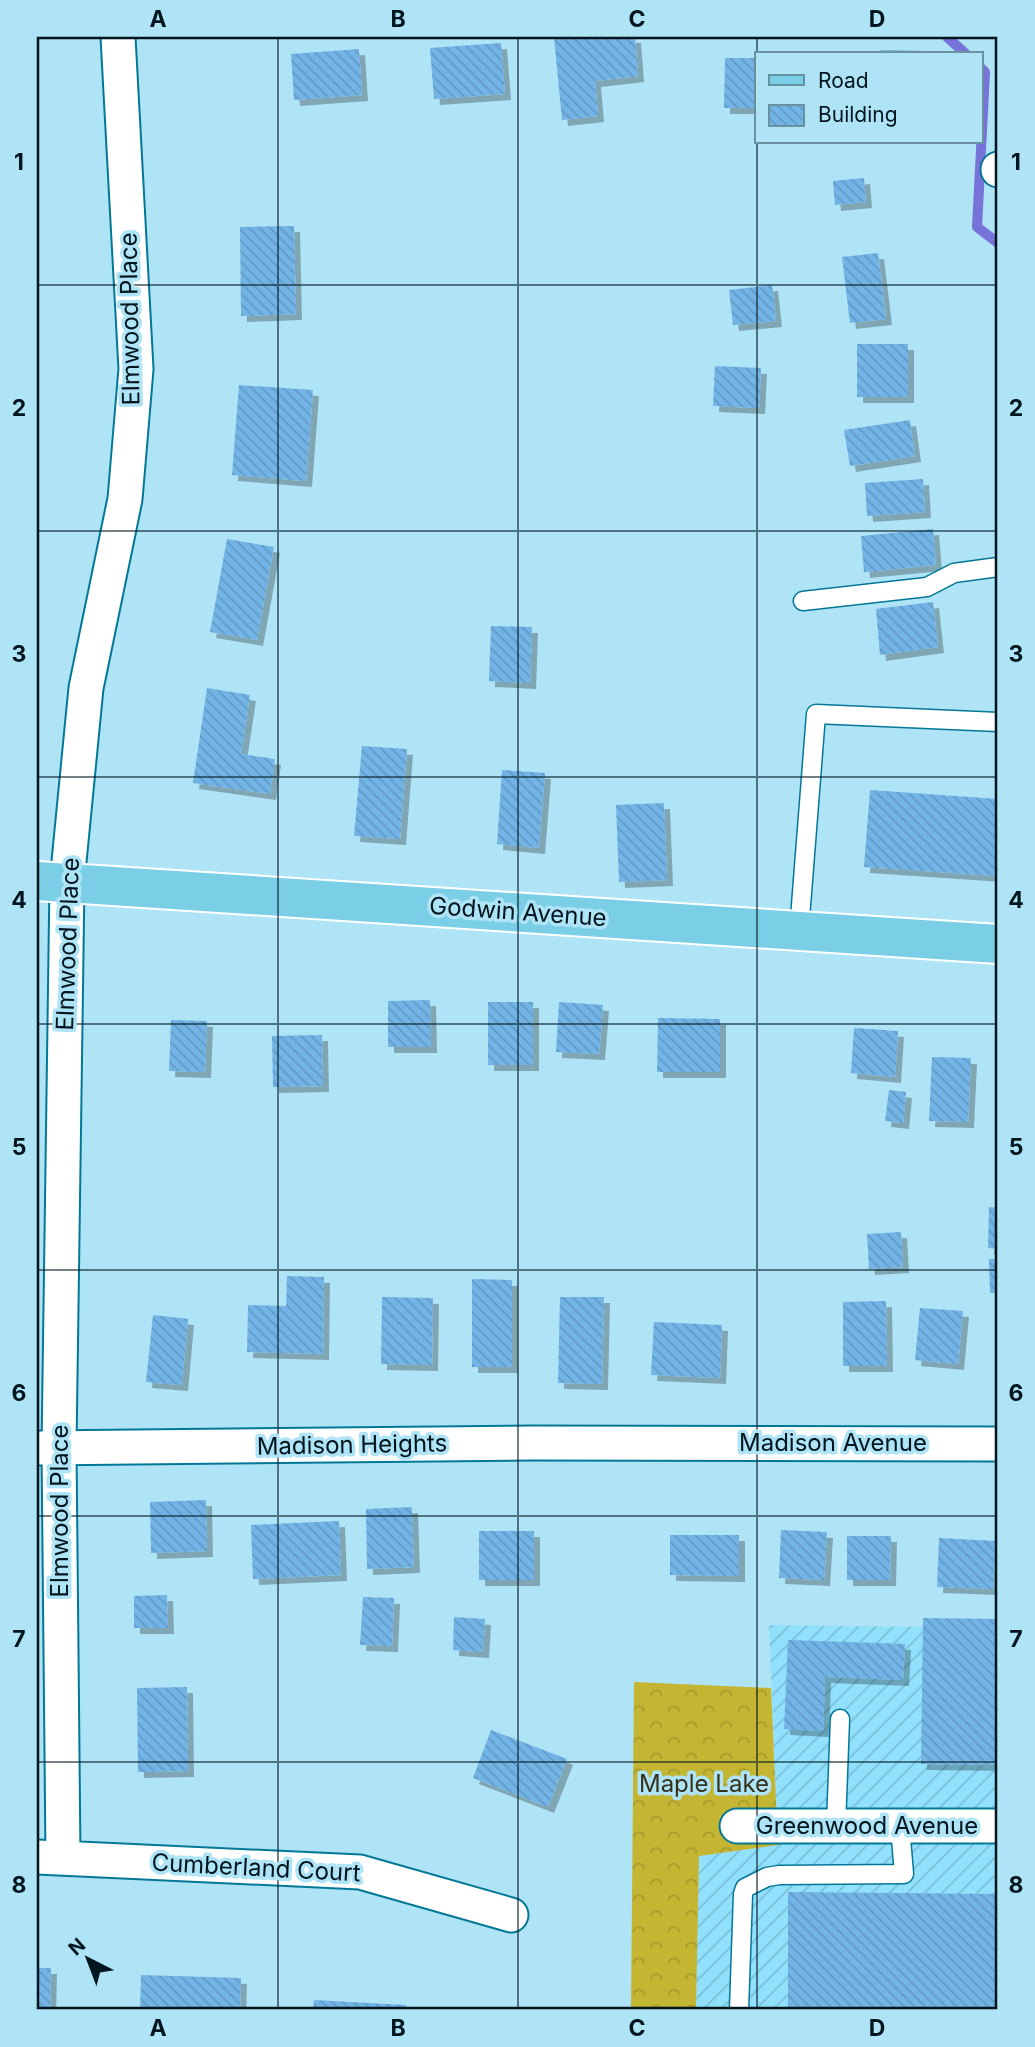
<svg xmlns="http://www.w3.org/2000/svg" width="1035" height="2047" viewBox="0 0 1035 2047" font-family="Inter,sans-serif">
	<defs>
		<pattern id="industrial-furrows" width="10" height="10" patternUnits="userSpaceOnUse" patternTransform="scale(1.75)"><rect width="10" height="10" fill="#91e0fc"/><path d="M-1 1l2-2M0 10L10 0M9 11l2-2" fill="none" stroke="#7bbfd8"/></pattern>
		<pattern id="forest-crowns" width="20" height="18" patternUnits="userSpaceOnUse" patternTransform="scale(1.75)"><rect width="20" height="18" fill="#c4b532"/><path d="M2 6a3 3 0 1 1 6 0M12 15a3 3 0 1 1 6 0" fill="none" stroke="#a79b2c"/></pattern>
		<pattern id="building-back-hatch" width="6" height="6" patternUnits="userSpaceOnUse" patternTransform="scale(1.75)"><rect width="6" height="6" fill="#73b4e7"/><path d="M-1 5l2 2M0 0l6 6M5-1l2 2" fill="none" stroke="#629ac6"/></pattern>
		<filter id="shadow"><feDropShadow dx="6" dy="6" stdDeviation="0" flood-color="#0004"/></filter>
	</defs>
	<rect width="100%" height="100%" fill="#afe3f6"/>
	<path fill="url(#industrial-furrows)" d="M769 1625 998 1628V2010H696L699 1856 778 1845Z"/>
	<path fill="url(#forest-crowns)" d="M634 1682 771 1688 778 1845 699 1856 696 2010H631Z"/>
	<g fill="none" stroke-linecap="round" stroke-linejoin="round">
		<path stroke="#7773d9" stroke-width="10" d="M947 37 966 54
			M981 68 985 72 977 227 998 243"/>
	</g>
	<path fill="url(#building-back-hatch)" filter="url(#shadow)" d="M554 37H635L638 76 595 81 598 116 562 120Z
		M501 43 505 94 434 99 430 48Z
		M359 49 362 95 294 100 291 54Z
		M881 50 929 51V54H880Z
		M725 58H757V108H724Z
		M864 178 866 202 835 205 833 181Z
		M294 226 296 314 241 316 240 227Z
		M878 253 886 319 850 323 842 257Z
		M772 285 776 321 733 325 729 290Z
		M857 344H908V397H857Z
		M715 366 761 368 759 408 713 406Z
		M239 385 313 390 306 481 232 475Z
		M910 420 915 456 850 466 844 430Z
		M923 479 925 512 867 516 865 483Z
		M933 529 936 565 864 572 861 536Z
		M227 539 274 547 257 640 210 632Z
		M933 602 938 647 880 655 876 609Z
		M491 626 532 627 530 683 489 681Z
		M207 688 250 695 241 754 275 759 270 794 193 783Z
		M362 746 407 749 400 839 354 836Z
		M502 770 545 773 539 848 497 844Z
		M870 790 998 799 997 876 864 867Z
		M664 803 667 880 619 882 616 805Z
		M430 1000 431 1047H388V1001Z
		M488 1002H533V1065H488Z
		M559 1002 603 1005 599 1054 556 1052Z
		M658 1018 720 1019V1072H657Z
		M171 1020 207 1021 205 1072 169 1071Z
		M854 1028 898 1031 895 1077 851 1073Z
		M322 1035 323 1086 273 1087 272 1036Z
		M932 1057 971 1058 968 1122 929 1121Z
		M889 1090 906 1092 903 1123 885 1121Z
		M989 1207 998 1208V1249L988 1248Z
		M901 1232 903 1267 869 1269 867 1234Z
		M989 1259H998V1293H990Z
		M287 1276 324 1277 323 1354 247 1352 248 1305 286 1306Z
		M472 1279 512 1280V1367H472Z
		M382 1297 433 1298 432 1365 381 1364Z
		M560 1297H604L602 1384 558 1383Z
		M886 1301 887 1366H843V1302Z
		M920 1308 963 1311 958 1364 915 1360Z
		M153 1315 188 1319 182 1385 146 1382Z
		M654 1322 722 1325 720 1378 651 1375Z
		M206 1500 207 1551 151 1553 150 1502Z
		M412 1507 414 1567 367 1569 366 1509Z
		M339 1521 341 1575 253 1579 251 1525Z
		M781 1530 827 1532 824 1580 779 1578Z
		M479 1531H534V1580H479Z
		M670 1535H739V1576L670 1575Z
		M847 1536H891L890 1580H847Z
		M939 1538 996 1541 993 1589 937 1587Z
		M167 1595 168 1628H134V1596Z
		M363 1597 394 1598 392 1646 360 1645Z
		M454 1617 485 1619 483 1652 453 1650Z
		M923 1618 998 1619V1765L921 1764Z
		M788 1640 905 1644 903 1680 825 1677 823 1731 784 1729Z
		M187 1687 188 1771 138 1772 137 1688Z
		M491 1730 567 1759 548 1807 473 1778Z
		M788 1892 998 1894V2010H788Z
		M37 1968H51L50 2010H37Z
		M141 1975 241 1978 240 2010H140Z
		M314 2000 406 2005V2010H313Z"/>
	<g fill="none" stroke-linecap="round" stroke-linejoin="round">
		<g stroke="#037896" stroke-width="21">
			<path id="lane" d="M803 601 927 587 954 573 998 567
				M799 931 816 714 998 722
				M836 1826 840 1719
				M739 2010 743 1894 745 1888 767 1877 779 1875 904 1874 900 1826"/>
		</g>
		<g stroke="#037896" stroke-width="37">
			<path id="street" d="M998 169V170
				M39 1448 532 1443 998 1444
				M737 1826H998
				M37 1857 360 1872 511 1915
				M63 1857 59 1448 67 882 86 688 125 499 136 369 118 37"/>
		</g>
		<g stroke="#fff" stroke-width="42">
			<path id="primary" d="M37 881 998 944"/>
		</g>
		<use href="#lane" stroke="#fff" stroke-width="18"/>
		<use href="#street" stroke="#fff" stroke-width="33"/>
		<use href="#primary" stroke="#7acfe7" stroke-width="38"/>
	</g>
	<path fill="none" stroke="#00161f" stroke-width="2" stroke-opacity="0.55" d="M278 37V2010M518 37V2010M757 37V54M757 142V2010M37 285H998M37 531H998M37 777H998M37 1024H998M37 1270H998M37 1516H998M37 1762H998"/>
	<g text-anchor="middle" stroke-width="7" stroke-linejoin="round" paint-order="stroke">
		<g font-size="24" fill="#00161f" stroke="#afe3f6">
			<text transform="translate(130 319) rotate(-91)" y="8">Elmwood Place</text>
			<text transform="translate(518 912) rotate(4)" y="8">Godwin Avenue</text>
			<text transform="translate(68 944) rotate(-88)" y="8">Elmwood Place</text>
			<text x="833" y="1451">Madison Avenue</text>
			<text transform="translate(352 1445) rotate(-1)" y="8">Madison Heights</text>
			<text transform="translate(60 1511) rotate(-90)" y="8">Elmwood Place</text>
			<text x="867" y="1834">Greenwood Avenue</text>
			<text transform="translate(256 1868) rotate(3)" y="8">Cumberland Court</text>
		</g>
		<g font-size="24" fill="#35321c" stroke="#afe3f6">
			<text x="704" y="1792">Maple Lake</text>
		</g>
	</g>
	<rect width="1035" height="2047" fill="none" stroke="#afe3f6" stroke-width="77"/>
	<rect x="755" y="52" width="228" height="91" fill="#afe3f6" stroke="#6991a0" stroke-width="2"/>
	<rect x="769" y="75" width="35" height="10" fill="#7acfe7" stroke="#6991a0" stroke-width="2"/>
	<text x="818" y="88" font-size="21" fill="#00161f">Road</text>
	<rect x="769" y="105" width="35" height="21" fill="url(#building-back-hatch)" stroke="#6991a0" stroke-width="2"/>
	<text x="818" y="122" font-size="21" fill="#00161f">Building</text>
	<g transform="translate(88 1959) rotate(318)" stroke="#afe3f6" stroke-width="5" paint-order="stroke">
	<path d="M0-5L12 26L0 18L-12 26Z" fill="#00161f"/>
	<text y="-10" font-size="19" font-weight="bold" text-anchor="middle" fill="#00161f">N</text>
	</g>
	<rect x="38" y="38" width="958" height="1970" fill="none" stroke="#00161f" stroke-width="2.5"/>
	<g font-size="23" text-anchor="middle" font-weight="bold" fill="#00161f">
		<text x="158" y="27">A</text>
		<text x="398" y="27">B</text>
		<text x="637" y="27">C</text>
		<text x="877" y="27">D</text>
		<text x="19" y="170">1</text>
		<text x="1016" y="170">1</text>
		<text x="19" y="416">2</text>
		<text x="1016" y="416">2</text>
		<text x="19" y="662">3</text>
		<text x="1016" y="662">3</text>
		<text x="19" y="908">4</text>
		<text x="1016" y="908">4</text>
		<text x="19" y="1155">5</text>
		<text x="1016" y="1155">5</text>
		<text x="19" y="1401">6</text>
		<text x="1016" y="1401">6</text>
		<text x="19" y="1647">7</text>
		<text x="1016" y="1647">7</text>
		<text x="19" y="1893">8</text>
		<text x="1016" y="1893">8</text>
		<text x="158" y="2036">A</text>
		<text x="398" y="2036">B</text>
		<text x="637" y="2036">C</text>
		<text x="877" y="2036">D</text>
	</g>
</svg>
